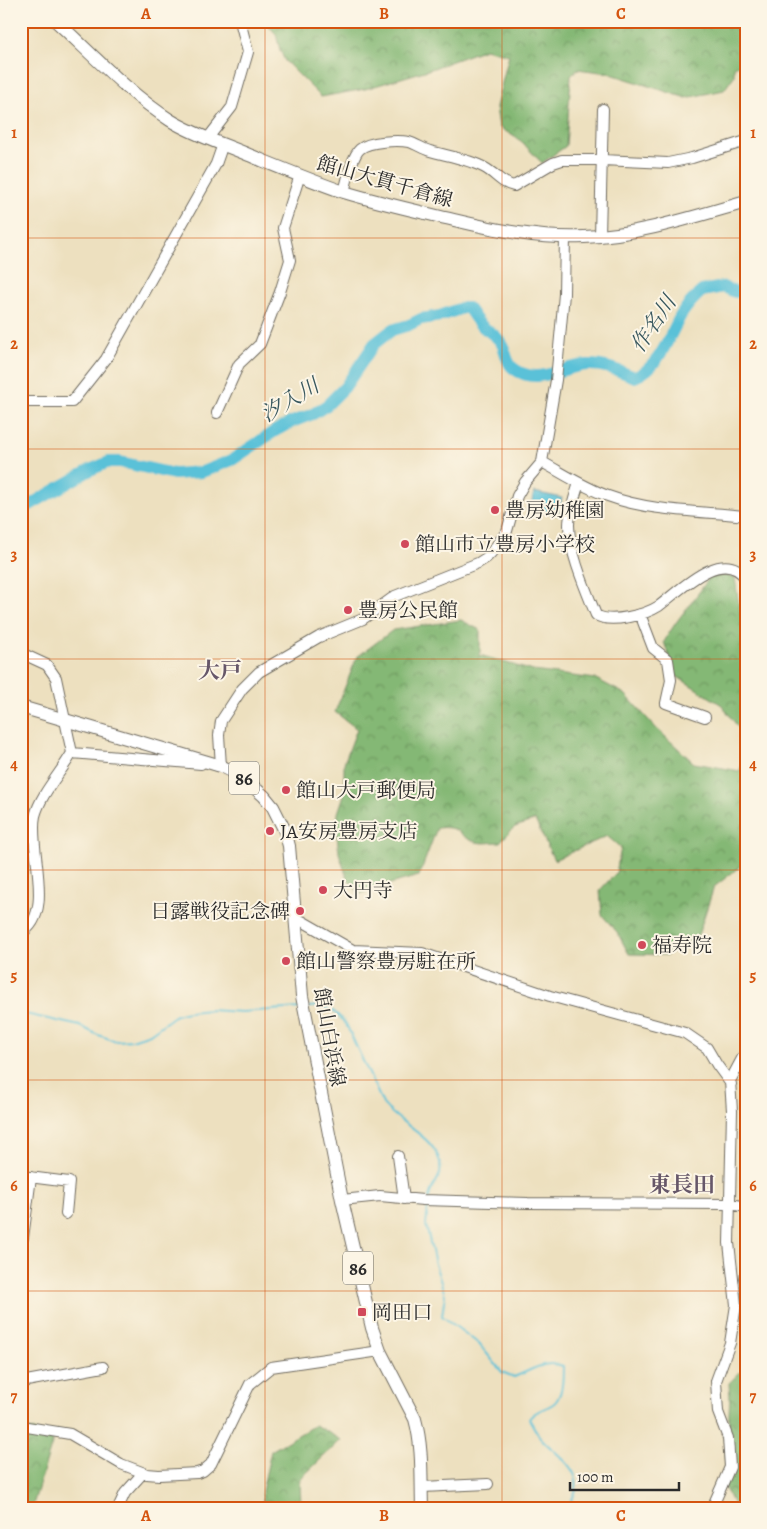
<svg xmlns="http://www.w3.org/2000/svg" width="767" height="1529" viewBox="0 0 767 1529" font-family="Alegreya,'Noto Serif JP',serif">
	<defs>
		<pattern id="forest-crowns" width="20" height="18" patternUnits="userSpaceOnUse" patternTransform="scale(1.25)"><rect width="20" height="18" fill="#84b874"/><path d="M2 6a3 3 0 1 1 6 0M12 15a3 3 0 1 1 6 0" fill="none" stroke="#6c965f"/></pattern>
	</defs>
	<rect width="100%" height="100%" fill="#fcf5e5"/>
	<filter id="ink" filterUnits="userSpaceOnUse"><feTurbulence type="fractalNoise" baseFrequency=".02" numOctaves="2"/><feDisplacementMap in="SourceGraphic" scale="10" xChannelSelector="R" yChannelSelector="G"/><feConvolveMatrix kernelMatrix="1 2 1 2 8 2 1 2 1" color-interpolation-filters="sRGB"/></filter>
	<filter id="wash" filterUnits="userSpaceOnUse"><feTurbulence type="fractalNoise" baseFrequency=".0096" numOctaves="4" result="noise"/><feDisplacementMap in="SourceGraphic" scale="20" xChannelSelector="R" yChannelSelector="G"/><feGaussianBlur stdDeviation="1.12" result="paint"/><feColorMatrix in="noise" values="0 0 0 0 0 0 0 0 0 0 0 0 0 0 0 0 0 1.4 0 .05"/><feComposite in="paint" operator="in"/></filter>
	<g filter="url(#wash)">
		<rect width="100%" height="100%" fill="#ede0bf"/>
		<path fill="url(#forest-crowns)" stroke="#587250" d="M265 21H306L310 24 313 21H746V62L734 67V76L724 90 686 98 608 73 577 69 571 76 566 146 542 163 521 141 499 127 496 107 509 55 485 49 431 69 365 89 321 97 285 61 280 50 276 34Z
			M712 573 735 578 746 653V862L714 887 698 935 667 955 629 954 617 932 602 915 600 890 616 873 621 848 607 836 554 860 535 820 515 827 500 842C493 842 484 844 476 842 458 837 461 825 437 828L419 876 379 887 360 894 347 878 339 853 337 836 338 813 344 795V763L357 729 335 712 357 657 393 630 461 620 480 630V655L533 671 596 679 625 694 656 728 694 763 740 771 745 737 722 705 676 676 664 642C677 617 698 597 712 573Z
			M746 1366V1508H736L724 1487 730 1398 729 1383Z
			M315 1425 341 1440 300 1479 301 1508H264L262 1491 271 1451Z
			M21 1427 54 1437 32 1508H21Z"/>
		<path fill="#5ac1d8" stroke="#427682" d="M534 492 562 498 558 515 530 510Z"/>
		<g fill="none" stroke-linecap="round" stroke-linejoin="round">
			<path stroke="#5ac1d8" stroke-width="2" d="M309 1007C328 1005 334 1010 346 1024L383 1104C400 1126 445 1140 440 1173 438 1182 430 1188 429 1198
				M21 1013 80 1026 98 1035 116 1041 132 1040 150 1034 176 1015 188 1012 210 1010 242 1012 300 1008
				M428 1205 426 1225 435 1264 445 1295 442 1316 479 1344 502 1372 514 1377C531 1371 545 1359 563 1366 563 1378 563 1397 553 1404 544 1410 535 1410 529 1419 533 1425 536 1432 540 1437 559 1459 594 1474 566 1508
				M525 1508 527 1505 535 1508"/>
			<path stroke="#5ac1d8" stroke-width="12" d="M21 510 90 470 109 462H120L174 474 202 472 232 460 275 431 292 422 313 414 327 405 345 387 374 344 392 330 409 325 421 319 440 316 462 308H468C472 313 475 319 479 323 486 331 497 335 502 344 506 351 506 362 513 368 537 387 563 366 587 365 604 364 619 371 635 377 660 367 669 336 681 315 687 306 694 298 702 291L723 287 735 292H746"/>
		</g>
	</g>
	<g filter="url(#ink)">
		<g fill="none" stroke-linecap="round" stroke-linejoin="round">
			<g stroke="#6f6a5f" stroke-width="12">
				<path id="minor" d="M208 138 232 107 248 52 240 21
					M344 192C347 181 352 156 360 149 369 141 398 140 409 142 416 144 423 149 430 151 448 156 469 159 485 168 496 174 502 184 514 186L553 163 562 160H602L668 163 692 158 746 141
					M600 236 603 109
					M21 402H72L106 359 216 164 223 144
					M217 413 239 364 260 344 280 292 290 260 283 228 300 175
					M542 462C564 474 585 488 608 496 651 512 700 511 746 516
					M579 483C575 496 569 512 569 525 569 552 586 590 596 615 610 624 645 615 659 606 678 592 724 544 746 579
					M640 614 653 648 668 660 671 680 666 703 705 717
					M21 653 47 665 56 678 72 753C61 773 41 793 35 816 28 848 56 914 21 933
					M72 753 201 764
					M215 765 221 766 219 735 221 721 242 689 259 672 319 637 363 619 395 596 478 563 486 558 491 553 507 531 517 496 525 482 542 462 556 380 564 294 565 237
					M295 917 353 950 422 953 550 996 685 1033 707 1048 717 1065 731 1084
					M398 1156 404 1199
					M21 1176 69 1182 66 1214
					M342 1200 380 1196 423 1200 528 1203 731 1204 746 1207
					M23 1238 31 1177
					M21 1382 103 1367
					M21 1426 70 1434 121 1464 147 1474 159 1475 197 1473 203 1471 211 1464 250 1384 271 1367 380 1351
					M422 1487 488 1484
					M118 1508 125 1493 143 1473
					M712 1508 730 1467 728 1438 718 1412 716 1381 730 1343 736 1305 729 1243 732 1111 730 1081 746 1051"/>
			</g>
			<g stroke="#6f6a5f" stroke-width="14">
				<path id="major" d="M56 21C93 55 128 93 170 120 194 135 223 144 249 155 281 168 312 181 344 192 380 203 417 211 454 220 496 230 540 239 584 237 639 235 693 217 746 202
					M21 707 221 766 241 776 264 796 273 807 285 831 289 846 302 996 342 1200 372 1328 380 1351 415 1419C423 1448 421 1478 422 1508"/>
			</g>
			<use href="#minor" stroke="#fff" stroke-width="10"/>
			<use href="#major" stroke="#fff" stroke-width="12"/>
		</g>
	</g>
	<path fill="none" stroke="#d5540f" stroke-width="1" stroke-opacity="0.55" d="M265 21V1508M502 21V1508M21 238H746M21 449H746M21 659H746M21 870H746M21 1080H746M21 1291H746"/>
	<g fill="#d1495b" stroke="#fcf5e5" stroke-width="2">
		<circle cx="495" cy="510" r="5"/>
		<circle cx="405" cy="544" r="5"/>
		<circle cx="348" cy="610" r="5"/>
		<circle cx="286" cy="790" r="5"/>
		<circle cx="270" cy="831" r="5"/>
		<circle cx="323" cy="890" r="5"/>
		<circle cx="300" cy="911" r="5"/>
		<circle cx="642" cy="945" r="5"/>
		<circle cx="286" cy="961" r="5"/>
		<rect x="357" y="1307" width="10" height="10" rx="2.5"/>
	</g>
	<g text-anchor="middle" stroke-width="4" stroke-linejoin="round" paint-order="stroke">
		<g fill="#fcf5e5" stroke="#6a6863" stroke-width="1">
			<rect x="229" y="761.5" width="30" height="33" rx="4"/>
			<rect x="343" y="1251.5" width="30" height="33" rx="4"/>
		</g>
		<g font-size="19" font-weight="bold" fill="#2b2b2b">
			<text x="244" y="785">86</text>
			<text x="358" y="1275">86</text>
		</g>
		<g font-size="20" fill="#2b2b2b" stroke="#fcf5e5">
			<text transform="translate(385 181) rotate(16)" y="7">館山大貫千倉線</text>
			<text transform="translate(330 1037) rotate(80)" y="7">館山白浜線</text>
		</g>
		<g font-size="20" fill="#2b2b2b" stroke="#fcf5e5" text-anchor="start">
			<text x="505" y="517">豊房幼稚園</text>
			<text x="415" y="551">館山市立豊房小学校</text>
			<text x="358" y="617">豊房公民館</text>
			<text x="296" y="797">館山大戸郵便局</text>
			<text x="280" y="838">JA安房豊房支店</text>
			<text x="333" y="897">大円寺</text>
			<text x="290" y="918" text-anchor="end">日露戦役記念碑</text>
			<text x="652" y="952">福寿院</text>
			<text x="296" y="968">館山警察豊房駐在所</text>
			<text x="372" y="1319">岡田口</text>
		</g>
		<g font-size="21" font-style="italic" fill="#39585f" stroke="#fcf5e5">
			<text transform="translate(653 324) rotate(-56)" y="7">作名川</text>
			<text transform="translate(290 400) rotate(-31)" y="7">汐入川</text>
		</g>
		<g font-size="22" font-weight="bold" fill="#665769" stroke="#fcf5e5">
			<text x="220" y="678">大戸</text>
			<text x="682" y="1192">東長田</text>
		</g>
	</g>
	<rect width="767" height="1529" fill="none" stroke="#fcf5e5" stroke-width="55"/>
	<path d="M570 1482v8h109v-8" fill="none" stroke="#2b2b2b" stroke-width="2.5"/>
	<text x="577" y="1482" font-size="15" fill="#2b2b2b" stroke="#fcf5e5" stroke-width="4" paint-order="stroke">100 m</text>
	<rect x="28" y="28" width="712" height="1474" fill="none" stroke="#d5540f" stroke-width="2"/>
	<g font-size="16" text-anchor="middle" font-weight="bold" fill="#d5540f">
		<text x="146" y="19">A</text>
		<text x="384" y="19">B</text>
		<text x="621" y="19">C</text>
		<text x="14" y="138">1</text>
		<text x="753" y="138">1</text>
		<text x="14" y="349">2</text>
		<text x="753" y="349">2</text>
		<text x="14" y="560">3</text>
		<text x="753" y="560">3</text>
		<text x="14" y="770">4</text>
		<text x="753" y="770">4</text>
		<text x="14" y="981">5</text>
		<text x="753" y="981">5</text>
		<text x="14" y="1191">6</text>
		<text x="753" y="1191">6</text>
		<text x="14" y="1402">7</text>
		<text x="753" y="1402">7</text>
		<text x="146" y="1521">A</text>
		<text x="384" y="1521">B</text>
		<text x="621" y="1521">C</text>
	</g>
</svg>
